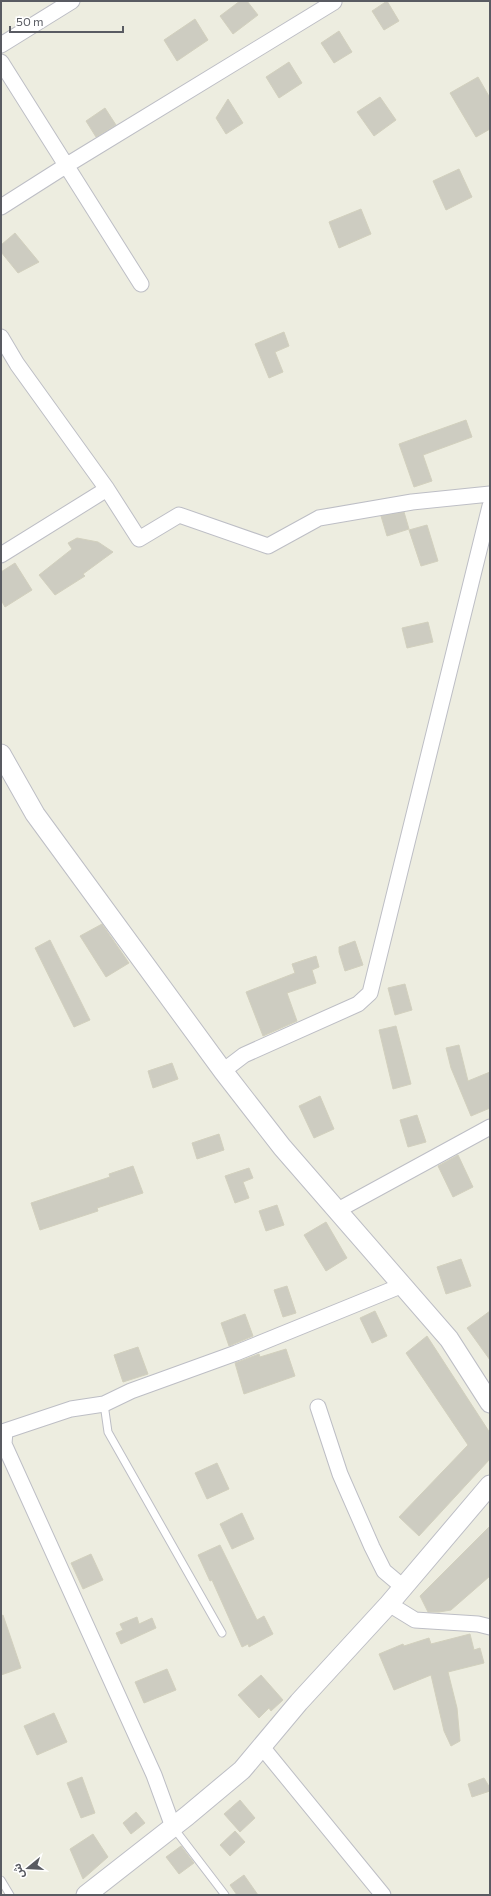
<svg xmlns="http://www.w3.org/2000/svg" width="491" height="1896" viewBox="0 0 491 1896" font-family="Commissioner,'Noto Sans Arabic',sans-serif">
	<rect width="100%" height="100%" fill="#edede0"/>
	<path fill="#cdccc1" stroke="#d2d0be" d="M240 1H247L258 15 233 34 220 16Z
		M387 1 399 21 384 30 372 11Z
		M195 19 208 40 177 61 164 40Z
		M339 31 352 52 334 63 321 43Z
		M289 62 302 83 279 98 266 77Z
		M478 77 490 98V129L476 137 450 93Z
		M380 97 396 120 374 136 357 112Z
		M228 99 243 123 226 134 216 118Z
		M105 108 116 125 96 137 86 121Z
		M459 169 472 197 446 210 433 181Z
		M361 209 371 234 339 248 329 222Z
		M15 233 39 262 18 273 1 252V245Z
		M284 332 289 346 275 352 283 372 269 378 255 344Z
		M466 420 472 437 423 455 432 481 414 487 399 444Z
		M404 512 409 529 387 536 381 516Z
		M427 525 438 561 421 566 409 530Z
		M77 538 98 542 113 552 83 574 85 576 55 595 39 575 72 549 68 543Z
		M15 563 32 590 5 607 1 600V572Z
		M428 622 433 642 407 648 402 628Z
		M102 924 129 963 106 977 80 936Z
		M50 940 90 1020 74 1027 35 948Z
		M355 941 363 965 345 971 339 952V947Z
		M316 956 319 967 312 970 316 983 287 993 297 1021 263 1036 246 992 295 973 292 964Z
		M405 984 412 1010 395 1015 388 988Z
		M396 1026 411 1084 393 1089 379 1030Z
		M459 1045 468 1081 490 1072V1108L471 1116 451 1068 446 1048Z
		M172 1063 178 1079 153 1088 148 1071Z
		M320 1096 334 1129 314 1138 299 1106Z
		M417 1115 426 1142 408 1147 400 1120Z
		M219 1134 224 1150 197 1159 192 1143Z
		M458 1155 473 1187 453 1197 438 1166Z
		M133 1166 143 1193 97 1208 98 1211 40 1230 31 1203 110 1177 109 1174Z
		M249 1168 253 1178 243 1182 249 1198 235 1203 225 1176Z
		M277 1205 284 1225 266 1231 259 1211Z
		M326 1222 347 1258 326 1271 304 1235Z
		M461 1259 471 1286 446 1294 437 1267Z
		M287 1286 296 1313 283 1317 274 1290Z
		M375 1311 387 1336 372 1343 360 1318Z
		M490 1311V1360L467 1328Z
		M245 1314 253 1336 229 1346 221 1323Z
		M427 1336 490 1433V1459L419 1536 399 1517 468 1445 406 1353Z
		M138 1347 148 1374 123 1382 114 1355Z
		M286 1349 295 1376 244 1394 235 1363 259 1354 260 1357Z
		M217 1463 229 1489 207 1499 195 1473Z
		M242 1513 254 1539 232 1549 220 1524Z
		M490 1526V1576L451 1610 439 1612H428L420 1596Z
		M220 1545 257 1620 264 1616 273 1634 249 1647 248 1644 242 1647 212 1580 210 1581 198 1555Z
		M91 1554 103 1580 83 1589 71 1563Z
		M3 1615 21 1668 1 1675V1616Z
		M137 1617 139 1624 152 1618 156 1628 121 1644 116 1633 123 1630 120 1624Z
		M470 1634 474 1650 480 1648 484 1663 448 1672 457 1708 460 1741 451 1746 444 1731 431 1675 394 1690 379 1654 403 1644 404 1646 429 1638 431 1644Z
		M167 1669 176 1690 144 1703 135 1682Z
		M261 1675 283 1700 271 1711 269 1708 259 1718 238 1695Z
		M54 1713 67 1742 37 1755 24 1726Z
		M82 1777 95 1813 81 1818 67 1783Z
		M484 1778 490 1788V1791L472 1797 468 1784Z
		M240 1800 255 1818 240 1832 224 1814Z
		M136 1812 145 1823 131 1834 123 1823Z
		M235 1831 245 1842 230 1856 220 1845Z
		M93 1834 108 1857 83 1879 70 1849Z
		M181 1846 194 1863 179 1874 166 1857Z
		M244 1875 258 1895H237L230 1885Z"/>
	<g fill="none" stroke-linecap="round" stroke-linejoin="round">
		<g stroke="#bdbec5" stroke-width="9">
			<path id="service" d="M104 1404 108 1432 222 1633
				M173 1827 225 1895
				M1 1880 10 1895"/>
		</g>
		<g stroke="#bdbec5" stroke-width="17">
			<path id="minor" d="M1 45 72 1
				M1 62 141 284
				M1 207 67 165 334 2
				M1 337 17 364 107 489 1 555
				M107 489 139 539 179 515 268 546 319 518 412 502 490 494
				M223 1071 244 1055 358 1004 370 993 490 506
				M338 1210 490 1127
				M318 1407 340 1474 372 1547 384 1571 403 1587
				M389 1604 415 1620 478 1624 490 1627
				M262 1747 383 1895
				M173 1827 154 1775 4 1444 5 1431 71 1409 104 1404 131 1391 236 1353 403 1285"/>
		</g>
		<g stroke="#bdbec5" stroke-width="21">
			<path id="tertiary" d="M1 754 35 814 223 1071 282 1147 449 1339 490 1403
				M86 1895 187 1816 242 1770 299 1702 389 1604 490 1485"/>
		</g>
		<use href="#service" stroke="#fff" stroke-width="7"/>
		<use href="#minor" stroke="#fff" stroke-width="15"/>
		<use href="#tertiary" stroke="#fff" stroke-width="19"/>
	</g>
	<rect width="491" height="1896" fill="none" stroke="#595b62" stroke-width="4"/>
	<g transform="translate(28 1868) rotate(252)" stroke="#ffffff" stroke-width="3" paint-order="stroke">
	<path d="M0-3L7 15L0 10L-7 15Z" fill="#595b62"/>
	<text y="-6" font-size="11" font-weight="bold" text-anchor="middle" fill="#595b62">ش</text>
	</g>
	<path d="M10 26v6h113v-6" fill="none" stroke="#595b62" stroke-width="2"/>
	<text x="16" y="26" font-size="12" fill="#595b62" stroke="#ffffff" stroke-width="3" paint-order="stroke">50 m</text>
</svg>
